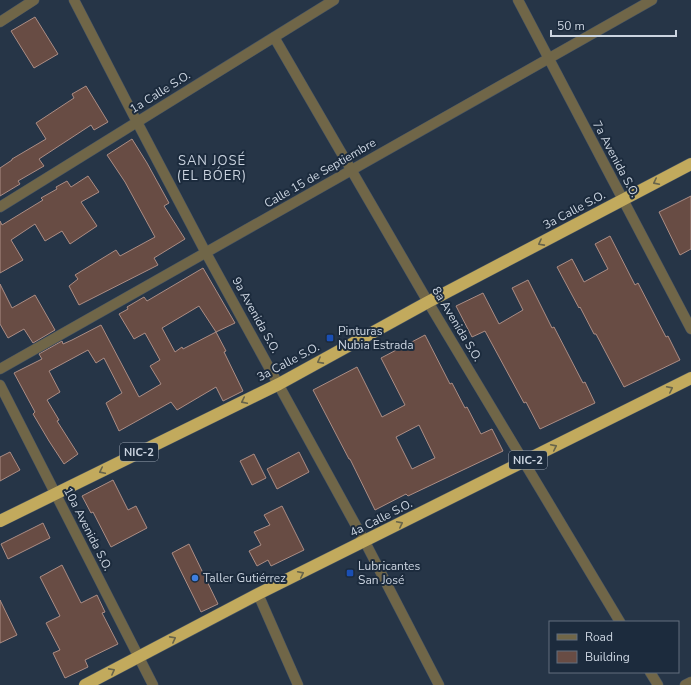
<svg xmlns="http://www.w3.org/2000/svg" width="691" height="685" viewBox="0 0 691 685" font-family="'Nunito Sans',sans-serif">
	<rect width="100%" height="100%" fill="#263547"/>
	<path fill="#684c44" stroke="#ab8d85" fill-rule="evenodd" d="M35 17 58 54 34 68 11 31Z
		M86 86 108 122 94 130 91 125 39 159 44 166 18 181 20 184 0 196V168L12 160V159L46 139 36 123 74 98 72 94Z
		M132 139 147 163 169 203 164 206 185 239 154 258 158 265 79 305 69 286 78 279 75 275 116 250 120 256 155 237 125 182 107 155Z
		M88 176 99 192 81 202 97 226 70 244 62 231 45 241 35 224 11 240 23 260 0 273V221L2 225 43 200 41 198 57 189 56 187 67 181 71 187Z
		M691 196V249L680 255 659 212Z
		M610 236 635 285 638 283 666 337 668 336 680 360 624 387 596 334H594L580 307 579 308 557 267 572 259 584 282 608 269 595 244Z
		M203 268 235 323 216 332 226 351 224 352 243 391 223 401 216 387 177 410 171 402 119 431 106 403 122 393 104 358 96 363 88 350 49 371 60 392 47 400 59 420 57 421 78 454 64 464 49 441 33 414 35 412 14 373 42 359 39 354 62 341 63 344 72 340 101 325 139 397 161 384 150 366 160 360 145 333 134 339 119 314 128 309 127 307 144 297 147 301ZM199 306 216 332 183 349 182 347 175 352 162 328Z
		M528 280 552 328 554 327 583 383 585 382 595 403 540 429 526 402 524 403 485 331 472 337 456 306 483 293 499 324 523 310 512 288Z
		M0 284 12 308 35 295 55 330 33 343 24 329 8 338 0 324Z
		M425 335 450 384 452 383 465 408 467 407 481 434 492 429 503 451 408 496 406 494 375 510 350 459H349L313 390 357 367 382 417 405 405 381 358ZM419 425 435 458 412 469 396 437Z
		M10 452 20 470 0 481V457Z
		M299 452 309 472 277 489 267 469Z
		M254 454 266 478 252 485 240 461Z
		M113 480 128 510 136 506 147 528 111 547 93 512 91 513 82 496Z
		M282 506 304 550 271 566 268 560 257 566 249 551 261 545 254 532 270 525 264 515Z
		M43 523 50 538 8 559 1 544Z
		M189 544 218 604 201 612 172 553Z
		M62 565 81 603 97 595 105 612 102 613 118 644 85 660 88 667 65 678 53 653 60 650 46 623 60 616 40 577Z
		M0 600 17 635 0 643Z"/>
	<g fill="none" stroke-linecap="round" stroke-linejoin="round">
		<g stroke="#445263" stroke-width="11">
			<path id="street" d="M74 0 137 122 206 253 365 542 439 685
				M518 0 691 329
				M0 22 34 0
				M274 37 428 302 620 622
				M0 207 334 0
				M0 369 652 0
				M0 385 153 685
				M258 594 298 685
				M650 672 658 685
				M685 685 691 682"/>
		</g>
		<g stroke="#445263" stroke-width="13">
			<path id="highway" d="M0 521 279 384 428 302 691 164
				M85 685 258 594 691 378"/>
		</g>
		<use href="#street" stroke="#706648" stroke-width="10"/>
		<use href="#highway" stroke="#c2aa5d" stroke-width="12"/>
	</g>
	<defs><path id="oneway-chevron" d="M-2-3.5L2.5 0L-2 3.5" fill="none" stroke-width="1.6" stroke-linecap="round" stroke-linejoin="round"/></defs>
	<g stroke="#67644b">
		<use href="#oneway-chevron" transform="translate(656 182) rotate(153)"/>
		<use href="#oneway-chevron" transform="translate(541 243) rotate(152)"/>
		<use href="#oneway-chevron" transform="translate(320 361) rotate(152)"/>
		<use href="#oneway-chevron" transform="translate(670 389) rotate(-27)"/>
		<use href="#oneway-chevron" transform="translate(244 401) rotate(154)"/>
		<use href="#oneway-chevron" transform="translate(554 447) rotate(-26)"/>
		<use href="#oneway-chevron" transform="translate(102 471) rotate(154)"/>
		<use href="#oneway-chevron" transform="translate(400 524) rotate(-27)"/>
		<use href="#oneway-chevron" transform="translate(301 574) rotate(-26)"/>
		<use href="#oneway-chevron" transform="translate(173 639) rotate(-28)"/>
		<use href="#oneway-chevron" transform="translate(112 671) rotate(-28)"/>
	</g>
	<g fill="#1a4fb4" stroke="#1c2b3d" stroke-width="1.5">
		<rect x="326" y="334" width="8" height="8" rx="2"/>
		<rect x="346" y="569" width="8" height="8" rx="2"/>
	</g>
	<circle fill="#3f7fe0" stroke="#1c2b3d" stroke-width="1.5" cx="195" cy="578" r="4"/>
	<g text-anchor="middle" stroke-width="4" stroke-linejoin="round" paint-order="stroke">
		<g fill="#1c2b3d" stroke="#96a1af" stroke-width="1">
			<rect x="120" y="443" width="38" height="18" rx="3"/>
			<rect x="509" y="451" width="38" height="18" rx="3"/>
		</g>
		<g font-size="11" font-weight="bold" fill="#cbd4e0">
			<text x="139" y="456">NIC-2</text>
			<text x="528" y="464">NIC-2</text>
		</g>
		<g font-size="12" fill="#cbd4e0" stroke="#1c2b3d">
			<text transform="translate(160 92) rotate(-32)" y="4">1a Calle S.O.</text>
			<text transform="translate(616 159) rotate(62)" y="4">7a Avenida S.O.</text>
			<text transform="translate(320 173) rotate(-30)" y="4">Calle 15 de Septiembre</text>
			<text transform="translate(574 210) rotate(-28)" y="4">3a Calle S.O.</text>
			<text transform="translate(256 315) rotate(61)" y="4">9a Avenida S.O.</text>
			<text transform="translate(457 324) rotate(59)" y="4">8a Avenida S.O.</text>
			<text transform="translate(288 362) rotate(-28)" y="4">3a Calle S.O.</text>
			<text transform="translate(381 518) rotate(-27)" y="4">4a Calle S.O.</text>
			<text transform="translate(88 529) rotate(63)" y="4">10a Avenida S.O.</text>
		</g>
		<g font-size="12" fill="#cbd4e0" stroke="#1c2b3d" text-anchor="start">
			<text x="338" y="335">Pinturas<tspan x="338" dy="14">Nubia Estrada</tspan></text>
			<text x="358" y="570">Lubricantes<tspan x="358" dy="14">San José</tspan></text>
			<text x="203" y="582">Taller Gutiérrez</text>
		</g>
		<g font-size="13" letter-spacing="1" fill="#cbd4e0" stroke="#1c2b3d">
			<text x="212" y="165">SAN JOSÉ<tspan x="212" dy="15">(EL BÓER)</tspan></text>
		</g>
	</g>
	<rect x="549" y="621" width="130" height="52" fill="#1c2b3d" stroke="#626f7e"/>
	<rect x="557" y="634" width="20" height="6" fill="#706648" stroke="#626f7e"/>
	<text x="585" y="641" font-size="12" fill="#cbd4e0">Road</text>
	<rect x="557" y="651" width="20" height="12" fill="#684c44" stroke="#626f7e"/>
	<text x="585" y="661" font-size="12" fill="#cbd4e0">Building</text>
	<path d="M551 30v6h125v-6" fill="none" stroke="#cbd4e0" stroke-width="2"/>
	<text x="557" y="30" font-size="12" fill="#cbd4e0" stroke="#1c2b3d" stroke-width="3" paint-order="stroke">50 m</text>
</svg>
